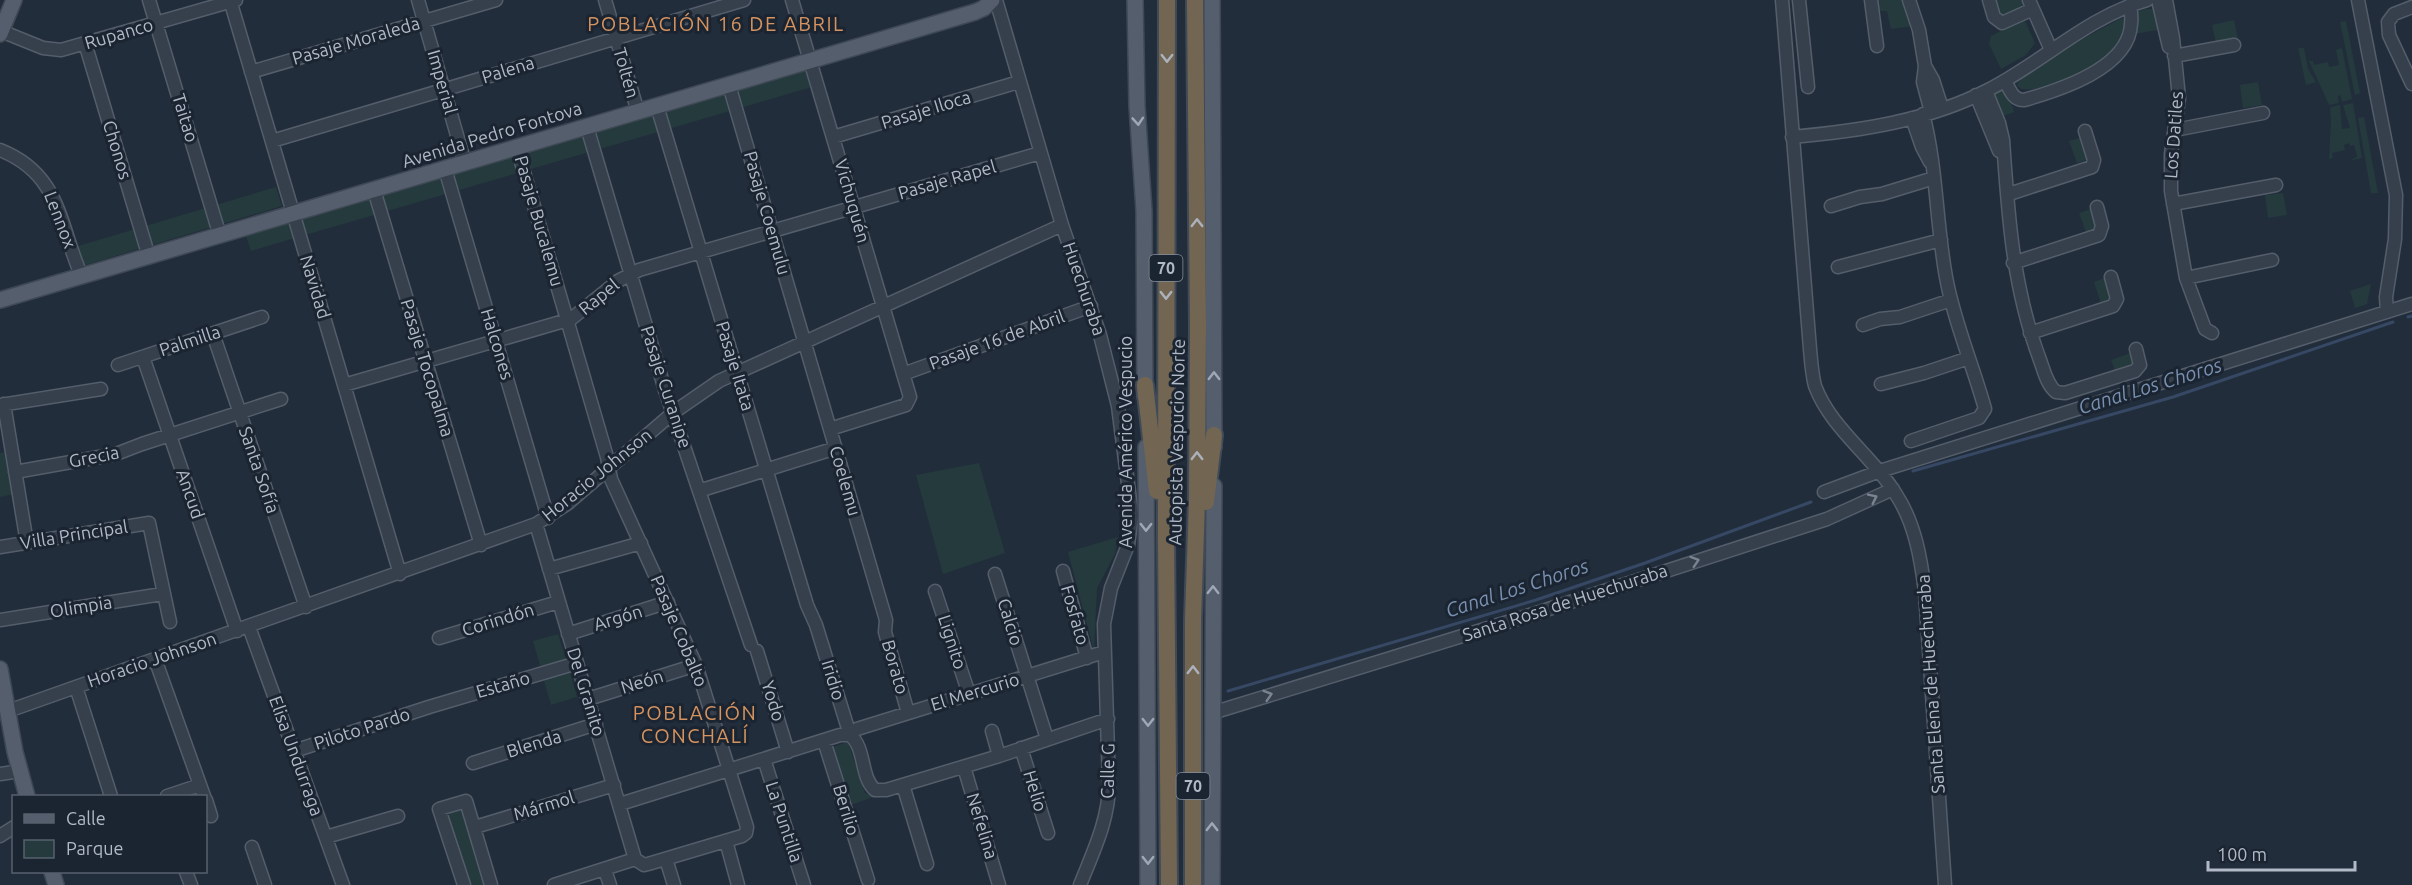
<svg xmlns="http://www.w3.org/2000/svg" width="2412" height="885" viewBox="0 0 2412 885" font-family="Ubuntu,sans-serif">
	<rect width="100%" height="100%" fill="#222d3c"/>
	<path fill="#243a3d" d="M1877 0H1904L1914 26 1891 29 1887 11H1879Z
		M1994 0H2022L2026 7 2001 18Z
		M2145 9H2152L2158 30 2134 34 2137 12Z
		M2122 18 2126 19C2130 55 2052 94 2021 89L2017 85C2023 70 2104 27 2122 18Z
		M2024 19 2035 43 2026 55 2001 69 1989 44 1991 36Z
		M2234 20 2238 39 2216 43 2212 25Z
		M2346 21 2360 93 2355 95 2340 22Z
		M2298 48H2304L2308 69 2316 82 2306 85Z
		M2342 48 2352 99 2342 102 2340 95 2338 96 2339 103 2329 105 2309 61H2313L2314 65 2328 62 2329 67 2339 65 2336 50Z
		M806 68 812 87 251 251 245 233Z
		M2258 82 2262 105 2243 108 2240 85Z
		M2003 90 2008 94 2014 112 2000 117 1992 98 1994 94Z
		M2353 103 2362 158 2352 160V159L2357 157 2354 145 2350 146V143L2344 145 2345 150 2332 153 2333 158 2329 159 2331 120 2330 107 2340 105 2342 129 2350 128 2343 105Z
		M2364 117 2378 193H2371L2358 118Z
		M2083 137 2090 159 2077 163 2069 141Z
		M276 187 282 206 82 266 75 247Z
		M2283 193 2287 215 2268 218 2265 195Z
		M2093 208 2100 230 2087 235 2079 213Z
		M2107 277 2115 299 2101 304 2094 282Z
		M2371 284 2367 304 2355 308 2350 291Z
		M2133 352 2138 366 2116 373 2111 360Z
		M6 452 14 494 0 497V453Z
		M979 463 1005 553 943 574 916 475Z
		M1118 537 1115 554 1097 588 1094 651 1068 552Z
		M558 634 567 662 541 669 533 641Z
		M569 669 577 697 551 705 543 677Z
		M848 742 865 793 873 797 851 805 833 747Z
		M457 809 465 812 487 885H469L447 817 452 811Z"/>
	<g fill="none" stroke-linecap="round" stroke-linejoin="round">
		<path stroke="#364863" stroke-width="3" d="M2408 317 2412 316
			M1913 471 2173 397 2393 322
			M1228 691 1536 600 1645 563 1811 502"/>
		<g stroke="#545d6a" stroke-width="15">
			<path id="minor" d="M149 0 220 236
				M230 0 400 574
				M418 0 465 163
				M605 0 638 112
				M792 0 910 397 906 405 830 429
				M996 0 1062 225 1100 335 1118 406 1132 515 1128 545 1111 588 1104 624 1109 784C1109 820 1093 852 1080 885
				M1782 0 1810 349C1811 361 1812 375 1815 386 1831 429 1874 457 1897 496 1915 524 1921 559 1925 592L1945 885
				M1799 0 1808 87
				M1871 0 1877 46
				M1909 0 1919 30 1925 66 1923 82 1931 112
				M1989 0 1994 17 2002 23 2033 9
				M2029 0 2051 50
				M2158 0 2169 47
				M2166 0 2173 38 2179 98 2171 154V191L2186 278 2205 329 2212 333
				M2358 0 2396 195 2395 239 2386 297 2387 312
				M2412 7 2394 14 2388 22 2389 35 2412 84
				M1 31 43 48 61 50 236 0
				M85 43 149 257
				M2174 56 2234 45
				M1925 66 1933 80 1942 108
				M251 72 496 0
				M2005 81C2010 90 2013 100 2024 100 2060 90 2129 68 2131 24 2132 18 2131 11 2130 5
				M729 85 886 620 885 632 908 713
				M1986 91 1999 123 2003 140C2008 215 2013 289 2040 360 2044 371 2047 385 2056 392L2065 393 2135 371 2140 365 2136 349
				M1976 95 1999 151
				M657 106 807 605 816 625 850 735C866 748 860 777 875 790H886L999 756 1108 719
				M1912 118 1922 147 1930 162
				M587 127 665 390 751 645
				M2175 130 2263 113
				M833 137 1019 82
				M1792 137C1859 131 1928 121 1988 90 2043 62 2087 17 2147 0
				M272 141 744 0
				M517 148 607 457 611 479 696 665 747 827 746 833 742 836 648 864 644 865 635 859
				M0 150C61 174 59 225 82 277
				M445 169 548 518
				M374 190 481 545
				M2009 194 2092 167 2094 160 2085 131
				M2173 204 2276 185
				M1831 206 1860 197 1882 194 1934 178
				M2013 263 2099 235 2102 226 2097 207
				M1838 267 1941 240
				M2186 278 2272 260
				M1863 325 1880 319 1900 317 1951 300
				M2030 333 2113 306 2117 299 2111 277
				M213 334 306 607
				M143 357 237 631
				M118 365 262 317
				M903 374 1091 306
				M1881 384 1924 373 1969 358
				M344 385 571 319 618 281 639 270 1040 153
				M4 404 27 543
				M0 405 101 389
				M1911 441 1979 418 1985 409C1973 365 1954 322 1946 277 1936 223 1937 167 1923 114
				M15 472 116 454 142 444 281 399
				M700 489H705L836 448
				M1824 492 1880 471 2412 304
				M536 524 635 859
				M0 547 149 523 170 622
				M549 569 641 543
				M1063 571 1087 658
				M995 574 1047 739
				M935 591 969 694
				M0 620 162 594
				M249 627 343 885
				M568 634 668 602
				M439 638 558 602
				M757 651 788 752
				M155 659 204 796
				M76 687 111 796
				M588 699 696 665
				M8 711 536 524 567 504 674 412 719 381 1062 225
				M1212 713 1524 617 1827 519 1893 489
				M992 731 999 756
				M824 741 868 880
				M1021 748 1048 833
				M294 751 429 707 577 663
				M764 759 804 885
				M473 763 596 724
				M964 767 999 885
				M0 774 20 771
				M903 785 927 864
				M167 796 200 785
				M206 800 211 816
				M620 804 840 735H850L857 729 1104 652
				M475 827 614 785
				M0 836 14 827
				M326 837 398 816
				M726 841 738 885
				M252 847 265 885
				M666 859 674 885
				M605 870 610 885
				M186 872 191 885
				M464 885 439 809 466 801 491 885
				M554 885 635 859"/>
		</g>
		<g stroke="#3f4855" stroke-width="18">
			<path id="major" d="M1135 0 1137 106 1144 211 1145 396
				M1212 0 1214 447
				M0 34 14 0
				M0 300 975 12 984 8 992 0
				M1146 447 1148 885
				M0 669 15 752 27 796
				M52 872 56 885
				M1212 885 1214 486"/>
		</g>
		<g stroke="#414a57" stroke-width="20">
			<path id="highway" d="M1167 0 1166 536 1169 885
				M1145 385 1157 491
				M1206 502 1214 435
				M1193 885V620L1197 501 1198 324 1195 0"/>
		</g>
		<use href="#minor" stroke="#363f4c" stroke-width="12"/>
		<use href="#major" stroke="#545e6c" stroke-width="15"/>
		<use href="#highway" stroke="#726653" stroke-width="16"/>
	</g>
	<defs><path id="oneway-chevron" d="M-2-3.5L2.5 0L-2 3.5" fill="none" stroke-width="1.6" stroke-linecap="round" stroke-linejoin="round" transform="scale(1.5)"/></defs>
	<g stroke="#acb2bc">
		<use href="#oneway-chevron" transform="translate(1167 58) rotate(90)"/>
		<use href="#oneway-chevron" transform="translate(1197 223) rotate(-90)"/>
		<use href="#oneway-chevron" transform="translate(1166 295) rotate(90)"/>
		<use href="#oneway-chevron" transform="translate(1197 456) rotate(-90)"/>
		<use href="#oneway-chevron" transform="translate(1193 670) rotate(-90)"/>
	</g>
	<g stroke="#9fa8b6">
		<use href="#oneway-chevron" transform="translate(1138 121) rotate(86)"/>
		<use href="#oneway-chevron" transform="translate(1214 376) rotate(-90)"/>
		<use href="#oneway-chevron" transform="translate(1146 527) rotate(90)"/>
		<use href="#oneway-chevron" transform="translate(1213 590) rotate(-90)"/>
		<use href="#oneway-chevron" transform="translate(1148 722) rotate(90)"/>
		<use href="#oneway-chevron" transform="translate(1212 827) rotate(-90)"/>
		<use href="#oneway-chevron" transform="translate(1148 860) rotate(90)"/>
	</g>
	<g stroke="#7a8390">
		<use href="#oneway-chevron" transform="translate(1873 498) rotate(-26)"/>
		<use href="#oneway-chevron" transform="translate(1695 561) rotate(-18)"/>
		<use href="#oneway-chevron" transform="translate(1268 695) rotate(-17)"/>
	</g>
	<g text-anchor="middle" stroke-width="6" stroke-linejoin="round" paint-order="stroke">
		<g fill="#1b2431" stroke="#858d9b" stroke-width="1.5">
			<rect x="1149.5" y="255" width="33" height="26" rx="4.5"/>
			<rect x="1176.5" y="773" width="33" height="26" rx="4.5"/>
		</g>
		<g font-size="16" font-weight="bold" fill="#b2bac8">
			<text x="1166" y="274">70</text>
			<text x="1193" y="792">70</text>
		</g>
		<g font-size="18" fill="#b2bac8" stroke="#1b2431">
			<text transform="translate(119 34) rotate(-16)" y="6">Rupanco</text>
			<text transform="translate(356 41) rotate(-16)" y="6">Pasaje Moraleda</text>
			<text transform="translate(508 70) rotate(-17)" y="6">Palena</text>
			<text transform="translate(626 73) rotate(74)" y="6">Toltén</text>
			<text transform="translate(442 82) rotate(74)" y="6">Imperial</text>
			<text transform="translate(926 110) rotate(-17)" y="6">Pasaje Iloca</text>
			<text transform="translate(185 118) rotate(73)" y="6">Taitao</text>
			<text transform="translate(492 135) rotate(-17)" y="6">Avenida Pedro Fontova</text>
			<text transform="translate(2174 135) rotate(-86)" y="6">Los Datiles</text>
			<text transform="translate(117 150) rotate(73)" y="6">Chonos</text>
			<text transform="translate(947 180) rotate(-16)" y="6">Pasaje Rapel</text>
			<text transform="translate(852 201) rotate(74)" y="6">Vichuquén</text>
			<text transform="translate(767 213) rotate(74)" y="6">Pasaje Coemulu</text>
			<text transform="translate(60 220) rotate(69)" y="6">Lennox</text>
			<text transform="translate(539 221) rotate(74)" y="6">Pasaje Bucalemu</text>
			<text transform="translate(315 287) rotate(73)" y="6">Navidad</text>
			<text transform="translate(1084 289) rotate(71)" y="6">Huechuraba</text>
			<text transform="translate(599 297) rotate(-39)" y="6">Rapel</text>
			<text transform="translate(997 340) rotate(-20)" y="6">Pasaje 16 de Abril</text>
			<text transform="translate(190 341) rotate(-18)" y="6">Palmilla</text>
			<text transform="translate(497 344) rotate(73)" y="6">Halcones</text>
			<text transform="translate(735 366) rotate(73)" y="6">Pasaje Itata</text>
			<text transform="translate(427 368) rotate(73)" y="6">Pasaje Tocopalma</text>
			<text transform="translate(666 387) rotate(72)" y="6">Pasaje Curanipe</text>
			<text transform="translate(1126 442) rotate(-90)" y="6">Avenida Américo Vespucio</text>
			<text transform="translate(1177 442) rotate(-89)" y="6">Autopista Vespucio Norte</text>
			<text transform="translate(94 457) rotate(-11)" y="6">Grecia</text>
			<text transform="translate(259 470) rotate(71)" y="6">Santa Sofía</text>
			<text transform="translate(597 475) rotate(-39)" y="6">Horacio Johnson</text>
			<text transform="translate(845 481) rotate(74)" y="6">Coelemu</text>
			<text transform="translate(190 494) rotate(71)" y="6">Ancud</text>
			<text transform="translate(74 535) rotate(-9)" y="6">Villa Principal</text>
			<text transform="translate(1565 603) rotate(-18)" y="6">Santa Rosa de Huechuraba</text>
			<text transform="translate(81 607) rotate(-9)" y="6">Olimpia</text>
			<text transform="translate(1075 615) rotate(74)" y="6">Fosfato</text>
			<text transform="translate(618 618) rotate(-17)" y="6">Argón</text>
			<text transform="translate(498 620) rotate(-17)" y="6">Corindón</text>
			<text transform="translate(1010 622) rotate(73)" y="6">Calcio</text>
			<text transform="translate(679 631) rotate(67)" y="6">Pasaje Cobalto</text>
			<text transform="translate(952 642) rotate(72)" y="6">Lignito</text>
			<text transform="translate(152 660) rotate(-19)" y="6">Horacio Johnson</text>
			<text transform="translate(895 667) rotate(74)" y="6">Borato</text>
			<text transform="translate(833 680) rotate(73)" y="6">Iridio</text>
			<text transform="translate(642 682) rotate(-17)" y="6">Neón</text>
			<text transform="translate(1931 684) rotate(-94)" y="6">Santa Elena de Huechuraba</text>
			<text transform="translate(503 685) rotate(-16)" y="6">Estaño</text>
			<text transform="translate(586 692) rotate(73)" y="6">Del Granito</text>
			<text transform="translate(975 692) rotate(-17)" y="6">El Mercurio</text>
			<text transform="translate(773 701) rotate(73)" y="6">Yodo</text>
			<text transform="translate(362 729) rotate(-18)" y="6">Piloto Pardo</text>
			<text transform="translate(534 744) rotate(-17)" y="6">Blenda</text>
			<text transform="translate(296 756) rotate(70)" y="6">Elisa Undurraga</text>
			<text transform="translate(1108 771) rotate(-89)" y="6">Calle G</text>
			<text transform="translate(1035 791) rotate(73)" y="6">Helio</text>
			<text transform="translate(544 806) rotate(-17)" y="6">Mármol</text>
			<text transform="translate(846 810) rotate(73)" y="6">Berilio</text>
			<text transform="translate(784 822) rotate(72)" y="6">La Puntilla</text>
			<text transform="translate(982 826) rotate(73)" y="6">Nefelina</text>
		</g>
		<g font-size="20" letter-spacing="1.5" fill="#d5935f" stroke="#1b2431">
			<text x="716" y="31">POBLACIÓN 16 DE ABRIL</text>
			<text x="695" y="720">POBLACIÓN<tspan x="695" dy="23">CONCHALÍ</tspan></text>
		</g>
		<g font-size="20" font-style="italic" fill="#7990b0" stroke="#1b2431">
			<text transform="translate(2150 386) rotate(-17)" y="7">Canal Los Choros</text>
			<text transform="translate(1517 588) rotate(-18)" y="7">Canal Los Choros</text>
		</g>
	</g>
	<rect x="12" y="795" width="195" height="78" fill="#1b2431" stroke="#57606d" stroke-width="1.5"/>
	<rect x="24" y="814" width="30" height="9" fill="#545e6c" stroke="#57606d" stroke-width="1.5"/>
	<text x="66" y="825" font-size="18" fill="#b2bac8">Calle</text>
	<rect x="24" y="840" width="30" height="18" fill="#243a3d" stroke="#57606d" stroke-width="1.5"/>
	<text x="66" y="855" font-size="18" fill="#b2bac8">Parque</text>
	<path d="M2208 861v9h147v-9" fill="none" stroke="#b2bac8" stroke-width="3"/>
	<text x="2217" y="861" font-size="18" fill="#b2bac8" stroke="#1b2431" stroke-width="4.5" paint-order="stroke">100 m</text>
</svg>
